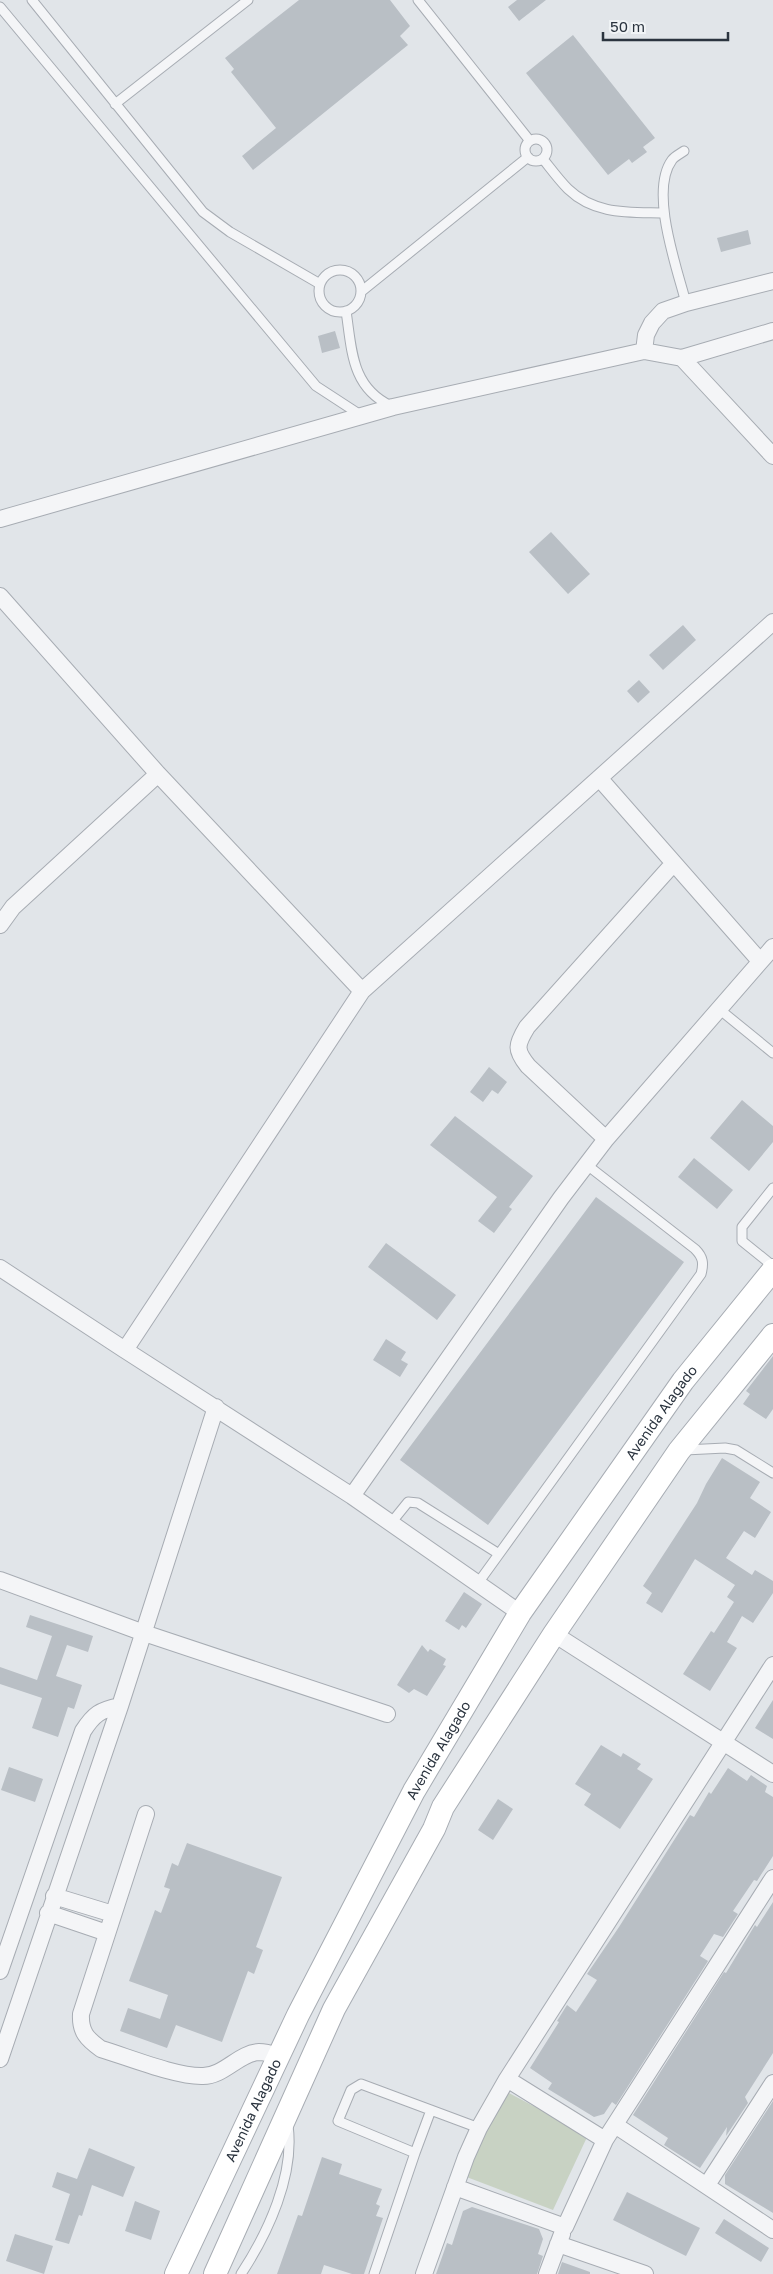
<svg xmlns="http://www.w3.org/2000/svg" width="773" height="2274" viewBox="0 0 773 2274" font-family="'Golos Text',sans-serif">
	<rect width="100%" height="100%" fill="#e1e5e9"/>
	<path fill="#c8d2c3" d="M505 2091 588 2135 553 2210 464 2176Z"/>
	<path fill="#b9bfc5" d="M299 0H390L410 26 400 36 408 45 253 170 242 156 276 128 231 72 234 69 225 58Z
		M517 0H546L519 21 508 7Z
		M573 35 655 138 643 147 647 152 632 163 629 159 608 175 526 73Z
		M748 230 751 244 721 252 717 238Z
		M335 331 340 348 322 353 318 336Z
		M551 532 590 574 568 594 529 552Z
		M683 625 696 640 663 670 649 655Z
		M639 680 650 692 638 703 627 691Z
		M489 1067 507 1082 498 1094 492 1090 483 1102 470 1092Z
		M742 1100 773 1126V1142L749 1171 710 1138Z
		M455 1116 533 1176 509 1207 512 1209 494 1233 478 1221 497 1197 430 1145Z
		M694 1158 733 1190 717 1209 678 1177Z
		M596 1197 684 1262 488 1525 400 1460Z
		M386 1243 456 1295 437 1320 368 1267Z
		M386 1339 406 1352 401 1360 408 1364 400 1377 373 1360Z
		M773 1356V1409L766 1419 743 1404 750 1394 746 1391Z
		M722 1458 760 1482 750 1498 771 1512 755 1538 744 1531 726 1558 752 1575 755 1570 773 1581V1593L753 1623 742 1616 727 1642 737 1648 710 1691 683 1674 711 1631 714 1633 734 1602 727 1597 735 1585 695 1559 662 1613 646 1603 652 1593 643 1586 697 1503 706 1484Z
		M464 1592 482 1604 466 1628 462 1625 459 1630 445 1621Z
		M30 1615 93 1636 88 1652 67 1645 56 1676 82 1685 74 1709 68 1707 58 1737 32 1728 42 1698 0 1684V1667L37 1680 52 1636 26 1627Z
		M422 1645 428 1652 430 1649 446 1659 443 1665 446 1666 427 1696 414 1689 409 1693 397 1685Z
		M773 1700V1739L755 1728Z
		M601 1745 621 1757 623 1753 641 1764 637 1769 653 1779 620 1829 584 1805 591 1794 575 1784Z
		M9 1767 43 1779 35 1802 1 1790Z
		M728 1768 747 1781 751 1775 767 1786 765 1792 773 1797V1856L757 1881 754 1880 733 1911 738 1914 723 1937 714 1934 700 1956 708 1961 616 2105 612 2102 604 2114 594 2117 548 2089 552 2083 530 2068 559 2022 557 2021 567 2005 576 2012 597 1980 587 1974 619 1927 690 1815 694 1817 709 1792 711 1794Z
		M498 1799 513 1809 493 1840 478 1830Z
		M187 1843 282 1877 256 1947 263 1950 254 1974 248 1971 222 2042 176 2025 167 2048 120 2031 128 2008 160 2019 168 1995 129 1981 155 1910 161 1913 170 1889 164 1887 172 1863 178 1866Z
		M773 1902V2053L745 2097 748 2103 726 2136 727 2127 700 2168 664 2145 668 2138 633 2115 724 1972 726 1973 755 1925 757 1927Z
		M773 2101V2213L725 2184V2175Z
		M89 2148 135 2167 123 2197 92 2185 82 2216 79 2215 69 2244 55 2240 70 2194 52 2187 57 2172 77 2179Z
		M322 2157 342 2164 339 2174 382 2189 376 2204 380 2206 376 2216 383 2218 364 2274H352L324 2265 321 2274H277L298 2215 302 2216Z
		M627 2192 700 2228 686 2256 613 2220Z
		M135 2201 160 2211 151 2240 125 2231Z
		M472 2207 539 2229 543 2239 538 2254 543 2256 537 2274H436L447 2243 452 2245 463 2211Z
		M724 2219 769 2248 761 2262 715 2233Z
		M15 2234 53 2246 44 2274 6 2261Z
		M562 2262 590 2272V2274H558Z"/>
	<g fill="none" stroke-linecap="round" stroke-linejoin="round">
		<g stroke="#a7acb3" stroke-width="11">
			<path id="lane" d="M32 0 203 212 230 232 320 284
				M418 0 530 141
				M0 7 316 386 362 416
				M115 104 248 0
				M525 150a11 11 0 1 1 22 0a11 11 0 1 1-22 0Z
				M684 151C680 154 675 156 672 160 649 191 677 268 686 303
				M543 159C551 169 559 180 568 189 595 215 629 212 663 213
				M319 291a21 21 0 1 1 42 0a21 21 0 1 1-42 0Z
				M362 291 528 157
				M346 311C352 350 351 387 391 406
				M719 1009 773 1053
				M773 1188 742 1227V1241L773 1266
				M685 1450 725 1448 736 1450 773 1473
				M391 1523 408 1502 418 1503 499 1554 701 1274C704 1263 703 1257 695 1249L587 1165
				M478 1583 499 1554
				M431 2110 415 2153 338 2121 351 2090 361 2084 479 2128
				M241 2274C268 2233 295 2175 288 2125
				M374 2274 415 2153"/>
		</g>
		<g stroke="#a7acb3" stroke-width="18">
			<path id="street" d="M773 331 682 358 773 456
				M682 358 644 351 646 335 652 323 663 311 686 303 773 281
				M0 519 393 407 644 351
				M0 596 158 774 362 991
				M600 779 760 961
				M0 925 13 907 158 774
				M606 1139 528 1066C515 1050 516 1045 527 1027L673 864
				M0 1268 125 1350
				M352 1496 561 1198 606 1139 773 947
				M0 1580 144 1633 387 1714
				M520 1613 352 1496 125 1350 362 991 773 622
				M554 1634 773 1774
				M146 1814 81 2014C80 2032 87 2039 101 2049 128 2057 177 2077 203 2076 224 2076 239 2053 259 2052 265 2052 272 2054 278 2056
				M54 1896 113 1914
				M48 1913 107 1933
				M0 1971 83 1731C94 1714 100 1710 120 1706
				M0 2059 120 1706 216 1407
				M507 2079 605 2140 773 1878
				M615 2125 773 2230
				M707 2185 773 2083
				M455 2187 565 2227 605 2140
				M558 2244 645 2274
				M424 2274 466 2157 479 2128 507 2079 773 1665
				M547 2274 562 2234"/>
		</g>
		<g stroke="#a7acb3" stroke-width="24">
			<g id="secondary">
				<path id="s1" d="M176 2274 298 2015 414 1791 520 1613 683 1381 773 1270"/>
				<path d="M215 2274 334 2009 434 1829 443 1807 554 1634 679 1451 773 1335"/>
			</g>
		</g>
		<use href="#lane" stroke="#f4f5f7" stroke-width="9"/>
		<use href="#street" stroke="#f4f5f7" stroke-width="16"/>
		<use href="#secondary" stroke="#fff" stroke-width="22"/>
	</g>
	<g text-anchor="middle" stroke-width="4" stroke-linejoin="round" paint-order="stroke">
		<g font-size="14" fill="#2b343f" stroke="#f1f4f6">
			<text dy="5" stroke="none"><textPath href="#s1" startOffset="991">Avenida Alagado</textPath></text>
			<text dy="5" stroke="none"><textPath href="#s1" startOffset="586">Avenida Alagado</textPath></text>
			<text dy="5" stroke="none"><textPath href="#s1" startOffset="181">Avenida Alagado</textPath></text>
		</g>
	</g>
	<path d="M603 32v8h125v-8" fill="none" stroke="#2b343f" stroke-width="2.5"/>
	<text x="610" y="32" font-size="15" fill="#2b343f" stroke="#f1f4f6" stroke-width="4" paint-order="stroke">50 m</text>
</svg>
